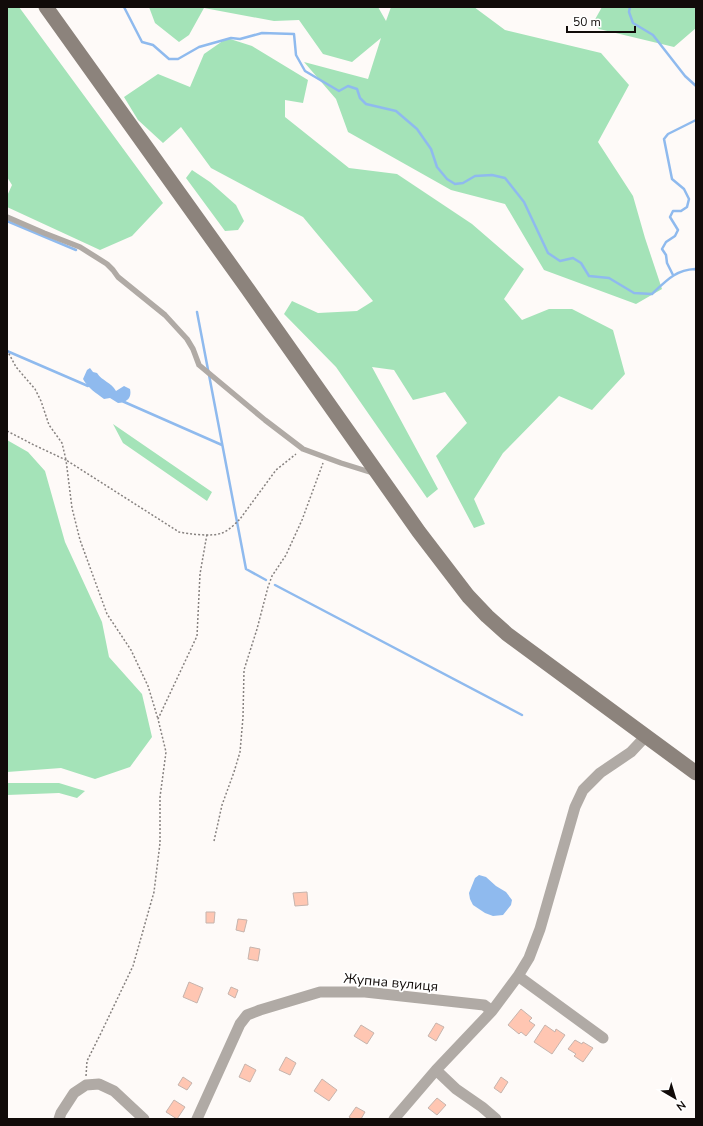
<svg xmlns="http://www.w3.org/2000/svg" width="703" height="1126" viewBox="0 0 703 1126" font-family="'Nunito Sans',sans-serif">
	<rect width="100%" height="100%" fill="#fefaf8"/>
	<path fill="#a4e3b8" d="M7 7H19L163 203 132 236 100 250 7 207V196L12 185 7 177Z
		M149 7H378L386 21 391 7H474L505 30 601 53 629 85 598 142 633 196 645 238 662 289 636 304 544 270 505 204 451 190 348 132 336 99 304 62 368 79 381 38 352 62 323 54 299 20 274 21 204 8 189 35 179 42 155 23Z
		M602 7H696V28L674 47 599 29 593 23Z
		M227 38 252 46 308 80 303 103 285 100V117L349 168 397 174 472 224 524 269 504 299 522 320 549 309H572L613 330 625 374 592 410 559 396 503 453 474 499 485 524 474 528 436 456 467 423 445 392 413 400 394 370 372 367 438 489 427 498 336 367 284 314 292 301 318 313 357 311 373 301 303 217 211 168 181 127 163 143 138 120 124 97 158 74 190 87 204 54Z
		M192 170 210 182 236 205 244 221 238 230 225 231 186 178Z
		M113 424 212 492 207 501 123 443Z
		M7 440 28 452 45 471 65 542 102 622 109 657 142 694 152 737 130 767 95 779 61 768 7 772Z
		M7 783H59L85 791 77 798 59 793 7 795Z"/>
	<path fill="#8fbaee" d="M90 368 93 372 97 373C102 381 111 382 116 391L124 386 130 389C132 398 127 402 118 403L110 398 104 399C96 393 88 388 83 379L87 370Z
		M479 875 486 877 496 886 506 892 512 900 511 905 503 915 493 916 485 913 473 905 470 899 469 893 475 878Z"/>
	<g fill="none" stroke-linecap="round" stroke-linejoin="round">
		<path stroke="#8fbaee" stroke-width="2.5" d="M124 7 142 42 153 45 169 59H178L199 47 231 38 240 39 262 33 294 34 296 55 305 71 339 91 348 86 357 89 360 98 366 104 396 111 417 129 431 149 437 167 447 179 455 184 463 183 475 176 492 175 505 178 524 202 548 253 560 261 573 258 581 263 589 276 609 278 634 293 652 294C666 281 675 270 695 269L696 270
			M630 7 629 12 633 23 653 35 685 76 696 86
			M7 221 76 250
			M673 275 667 263 666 255 662 249 666 242 675 236 678 230 670 217 673 211H681L687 207 689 199 684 189 672 179 664 139 668 134 696 120
			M197 312 246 569 266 580
			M7 351 88 386
			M122 401 222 445
			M275 585 522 715"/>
	</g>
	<path fill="#ffc6b2" stroke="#c6b4ad" d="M307 892 308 905 295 906 293 893Z
		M206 912H215L214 923H206Z
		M238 919 247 920 244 932 236 930Z
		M250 947 260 949 258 961 248 959Z
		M189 982 203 988 197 1003 183 997Z
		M231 987 238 990 235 998 228 994Z
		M521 1009 532 1018 529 1021 535 1025 526 1036 521 1032 519 1034 508 1025Z
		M436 1023 444 1027 436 1041 428 1036Z
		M361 1025 374 1033 367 1044 354 1036Z
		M545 1025 555 1032 556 1029 565 1035 552 1054 534 1042Z
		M575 1040 582 1044 583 1042 593 1048 583 1062 574 1056 576 1054 568 1049Z
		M286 1057 296 1063 290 1075 279 1070Z
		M245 1064 256 1070 250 1082 239 1077Z
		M183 1077 192 1083 187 1090 178 1085Z
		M501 1077 508 1082 501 1093 494 1088Z
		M322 1079 337 1090 329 1101 314 1091Z
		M437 1098 446 1105 437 1115 428 1108Z
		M174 1100 185 1107 177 1119 166 1112Z
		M356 1107 365 1112 361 1119H352L349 1117Z"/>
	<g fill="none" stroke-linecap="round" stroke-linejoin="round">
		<path stroke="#86817f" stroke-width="1.5" stroke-dasharray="2 2" stroke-linecap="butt" d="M7 350 16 367 35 389 41 401 49 425 62 443 66 460 179 532C189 534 212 537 222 533 228 531 235 524 240 519L276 470 296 454
			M7 431 34 445 66 460 72 508 80 540 107 614 131 650 148 686 158 719
			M214 841 222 805 234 772 240 752 243 717 244 670 257 629 268 587 272 576 286 555 302 520 323 463
			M86 1076 87 1061 101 1033 133 966 154 892 160 843V797L166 752 158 719 197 636 200 574 207 534"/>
		<path stroke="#b0aaa5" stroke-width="5.5" d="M7 217 44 233 80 247 107 264 113 270 118 277 165 315 187 339 193 349 199 365 265 420 303 449 341 463 373 473"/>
		<path stroke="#b0aaa5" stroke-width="11" d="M518 976 603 1038
			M436 1070 456 1089 482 1107 496 1119
			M59 1119 61 1113 74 1093 86 1085 99 1084 114 1091 144 1119
			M197 1119 240 1024 247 1015 260 1010 320 992H365L484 1005 492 1011
			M394 1119 436 1070 492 1011 518 976 529 958 540 929 575 807 583 790 600 773 631 752 646 736"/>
		<path stroke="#8c837c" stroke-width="15" d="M46 7 247 288 419 532 468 596 487 616 507 634 696 773"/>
	</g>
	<g text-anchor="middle" stroke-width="3.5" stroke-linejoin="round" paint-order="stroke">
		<g font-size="14" fill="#110b09" stroke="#fff">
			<text transform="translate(391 982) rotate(5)" y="5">Жупна вулиця</text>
		</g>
	</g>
	<rect width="703" height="1126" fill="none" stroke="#110b09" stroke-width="16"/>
	<g transform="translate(675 1098) rotate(142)" stroke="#ffffff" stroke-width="3" paint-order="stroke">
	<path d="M0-3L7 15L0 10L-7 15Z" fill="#110b09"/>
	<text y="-6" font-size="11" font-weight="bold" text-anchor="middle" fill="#110b09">N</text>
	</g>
	<path d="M567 26v6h68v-6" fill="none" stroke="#110b09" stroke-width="2"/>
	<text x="573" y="26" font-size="12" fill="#110b09" stroke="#ffffff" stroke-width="3" paint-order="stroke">50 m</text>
</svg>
